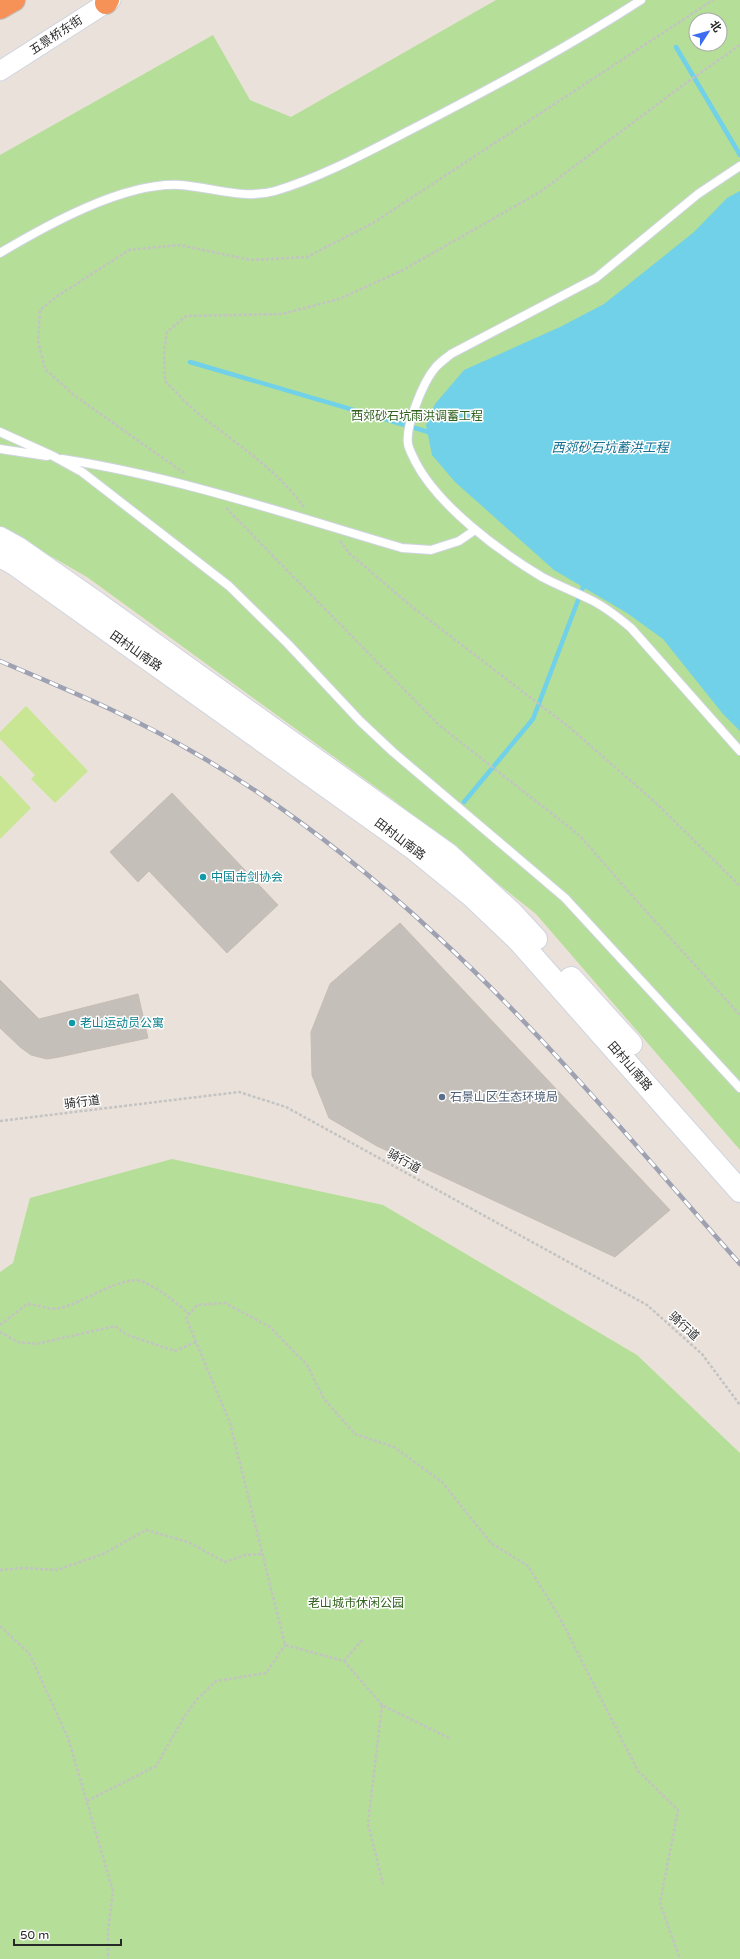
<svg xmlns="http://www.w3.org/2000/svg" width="740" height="1959" viewBox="0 0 740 1959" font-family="'Varela Round','Noto Sans SC',sans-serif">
	<rect width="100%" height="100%" fill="#eae2da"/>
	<path fill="#b5de98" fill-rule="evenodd" d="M496 0H740V1150L536 914 392 799 87 577 0 527V155L213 35 250 100 291 117ZM696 20H720V44H696Z
		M172 1159 383 1205 637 1355 740 1453V1959H0V1272L13 1263 30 1198Z"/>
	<path fill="#c9e694" d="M26 706 88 771 55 803 31 779 35 775 0 739V732Z
		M0 775 31 808 0 839Z"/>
	<path fill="#70d1e8" d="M740 191V731L723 714 663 639 627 613 554 570 455 482 432 455 426 425 435 404 464 370 560 327 604 304 694 232 727 198Z"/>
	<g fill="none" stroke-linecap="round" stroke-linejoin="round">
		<path stroke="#70d1e8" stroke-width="4.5" d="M676 47 740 155
			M190 362 432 433
			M464 802 533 719 585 582"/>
	</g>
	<path fill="#c5bfb9" stroke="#c5bdb4" d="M172 793 278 905 227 953 149 871 138 882 110 852Z
		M400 923 670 1210 615 1257 377 1146 329 1118 312 1075 311 1032 330 984Z
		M0 980 39 1019 138 994 148 1038 59 1057 47 1059 31 1055 20 1047 0 1028Z"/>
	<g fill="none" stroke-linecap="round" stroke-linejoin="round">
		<g stroke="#cfd4e0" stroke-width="10">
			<path id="service" d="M740 166 698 194 596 278 451 354C445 359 439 363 435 368 423 382 405 427 408 444 409 450 413 456 415 461 438 506 499 551 542 577 557 585 573 591 589 599 604 606 618 617 631 628L740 751
				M0 253C47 225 124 182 180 185 211 187 244 200 275 191 325 176 373 149 420 125 495 86 570 46 641 0
				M0 432 53 456 82 472 229 586 288 644 360 721 393 752 565 898 740 1088
				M0 449 47 456
				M62 459C178 477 290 515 402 548L431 550 459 541 475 530"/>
		</g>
		<g stroke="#cfd4e0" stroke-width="21">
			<path id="tertiary" d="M0 71 111 0"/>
		</g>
		<g stroke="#cfd4e0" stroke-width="24">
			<path id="secondary" d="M0 538 18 548 94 601 449 855 511 912 536 939
				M0 556 16 565 413 848 473 897 519 941 740 1191
				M571 978 631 1044"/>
		</g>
		<g stroke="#c3c3c3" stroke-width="24">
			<path id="motorway" d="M106 3 108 0
				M0 8 14 0"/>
		</g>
		<path stroke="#c3c3c3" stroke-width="2.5" stroke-dasharray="3 2" stroke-linecap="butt" d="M184 473 75 396 45 369 38 341 40 310 56 297 129 250 179 245 251 260 307 257 373 223 713 0
			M304 507C276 469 237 444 200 415 188 405 176 392 165 381L164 350 167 332 186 316 282 314 339 299 403 270 540 192 683 85 740 45
			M226 508 440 726 579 835 636 900 740 1015
			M340 541 349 553 411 606 569 727 656 803 740 886
			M0 1121 239 1092 286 1107 647 1305 702 1354 740 1405
			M0 1325 27 1304C38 1304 49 1311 60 1308 80 1304 123 1275 141 1281 159 1288 175 1302 189 1314
			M0 1332 18 1342 36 1344 115 1326 127 1335 175 1351 196 1342
			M0 1570 24 1568 57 1570 103 1554 146 1530 188 1542 225 1562 245 1555 262 1554
			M0 1626 29 1653 68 1738 113 1891 108 1931V1959
			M362 1640 344 1661 285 1645 230 1423 186 1318 197 1305 225 1303 270 1327 307 1365 324 1399 355 1434 394 1447 442 1482 491 1543 528 1566 560 1618 638 1771 678 1810 660 1903 680 1959
			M344 1661 382 1705 449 1738
			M382 1705 368 1824 383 1884
			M87 1801 156 1766 183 1719 197 1699 216 1681 266 1673 285 1645"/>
		<use href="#service" stroke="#fff" stroke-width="8"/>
		<use href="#tertiary" stroke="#fff" stroke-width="19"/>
		<use href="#secondary" stroke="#fff" stroke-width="22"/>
		<use href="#motorway" stroke="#f69158" stroke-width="22"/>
		<g stroke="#9da1b1" stroke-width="4.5">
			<path id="rail" d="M0 661C65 689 132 716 193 752 280 802 364 868 437 936 546 1036 642 1153 740 1264"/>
		</g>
		<use href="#rail" stroke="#fff" stroke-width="3" stroke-dasharray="9" stroke-linecap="butt"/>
	</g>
	<g fill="#0f9aa8" stroke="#fff" stroke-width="1.5">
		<circle cx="203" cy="877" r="4"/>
		<circle cx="72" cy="1023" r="4"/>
	</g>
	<circle fill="#5c6f8a" stroke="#fff" stroke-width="1.5" cx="442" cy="1097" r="4"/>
	<g text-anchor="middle" stroke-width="3" stroke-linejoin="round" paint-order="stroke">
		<g font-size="12" fill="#282828" stroke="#fff">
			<text transform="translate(56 35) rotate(-33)" y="4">五景桥东街</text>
			<text transform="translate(136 651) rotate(35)" y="4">田村山南路</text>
			<text transform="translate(400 839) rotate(37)" y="4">田村山南路</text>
			<text transform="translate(630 1066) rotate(49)" y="4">田村山南路</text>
			<text transform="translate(82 1102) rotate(-7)" y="4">骑行道</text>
			<text transform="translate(404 1161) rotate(29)" y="4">骑行道</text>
			<text transform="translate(684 1326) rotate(42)" y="4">骑行道</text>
		</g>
		<g font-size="12" fill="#2f601c" stroke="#fff">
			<text x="417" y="420">西郊砂石坑雨洪调蓄工程</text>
			<text x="356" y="1607">老山城市休闲公园</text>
		</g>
		<g font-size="12" fill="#0d838f" stroke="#fff" text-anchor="start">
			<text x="211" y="881">中国击剑协会</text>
			<text x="80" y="1027">老山运动员公寓</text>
		</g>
		<g font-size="12" fill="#4e5e75" stroke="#fff" text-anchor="start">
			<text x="450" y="1101">石景山区生态环境局</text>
		</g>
		<g font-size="13" font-style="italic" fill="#136e90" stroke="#fff">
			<text x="610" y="452">西郊砂石坑蓄洪工程</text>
		</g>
	</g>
	<g transform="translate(708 32) rotate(54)"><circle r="19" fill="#ffffff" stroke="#a9a9a9"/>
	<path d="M0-3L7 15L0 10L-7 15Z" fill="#3f6df1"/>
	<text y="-6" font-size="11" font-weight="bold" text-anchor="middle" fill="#282828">北</text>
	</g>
	<path d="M14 1939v6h107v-6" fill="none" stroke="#282828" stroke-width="2"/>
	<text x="20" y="1939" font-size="12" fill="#282828" stroke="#ffffff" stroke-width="3" paint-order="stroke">50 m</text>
</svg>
